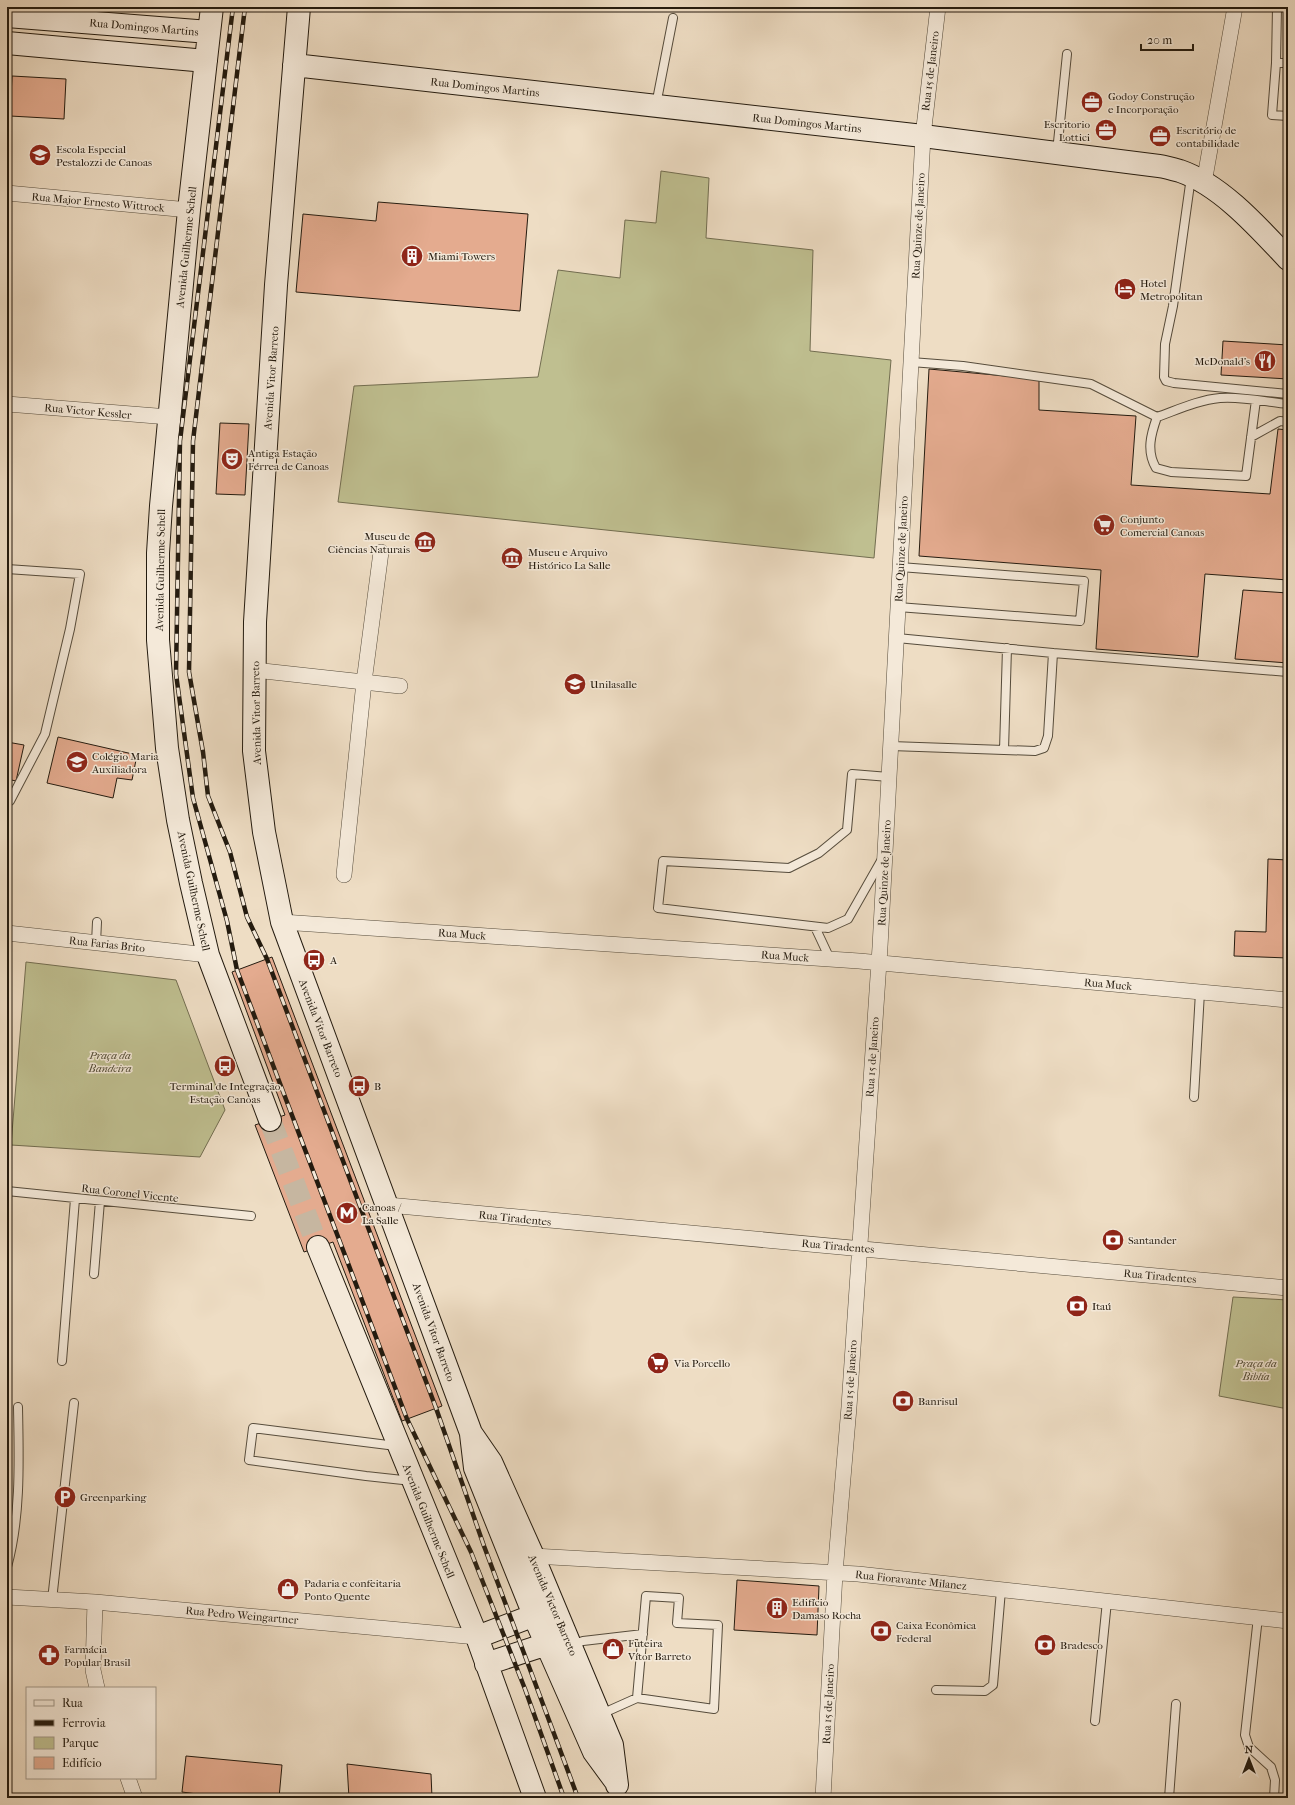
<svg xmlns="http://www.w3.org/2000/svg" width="1295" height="1805" viewBox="0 0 1295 1805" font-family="'IM FELL French Canon',serif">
	<rect width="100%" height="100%" fill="#eeddc4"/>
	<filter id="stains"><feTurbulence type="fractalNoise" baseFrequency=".005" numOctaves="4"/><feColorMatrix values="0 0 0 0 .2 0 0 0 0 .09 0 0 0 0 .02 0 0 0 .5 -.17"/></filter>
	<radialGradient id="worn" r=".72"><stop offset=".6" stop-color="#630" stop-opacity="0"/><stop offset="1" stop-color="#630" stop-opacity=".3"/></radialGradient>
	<path fill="#bfbf90" stroke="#726d50" d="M661 171 709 178 706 238 813 250 810 351 891 360 874 558 338 502 354 386 538 377 558 270 620 278 625 220 656 223Z
		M26 962 176 980 225 1110 200 1157 11 1145Z
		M1233 1297 1288 1300V1409L1219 1396Z"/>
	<path fill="#e4ab8f" stroke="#241b0f" d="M12 76 66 79 64 119 10 116Z
		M378 202 528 214 520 311 296 292 303 214 376 221Z
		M1223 341 1288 345V379L1221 375Z
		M929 369 1039 379V410L1136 416 1131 485 1270 494 1278 429 1288 430V580L1205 574 1198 657 1096 649 1101 570 919 556Z
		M220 423 249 424 245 495 216 494Z
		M1243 590 1288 593V663L1235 659Z
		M58 737 137 755 132 780 117 778 113 798 47 783Z
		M7 742 24 745 16 781 7 779Z
		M1268 859 1288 860V958L1234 956 1235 931 1266 932Z
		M272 957 442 1406 402 1421 333 1242 304 1252 255 1125 285 1115 232 972Z
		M737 1580 819 1586 817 1635 734 1630Z
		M186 1756 282 1765 279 1798H227L182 1792Z
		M347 1764 431 1774 432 1798H349Z"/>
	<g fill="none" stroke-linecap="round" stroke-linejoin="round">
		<path stroke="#c6b6a0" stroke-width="22" stroke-dasharray="22 11" stroke-linecap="butt" d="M270 1120 318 1247"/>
		<g stroke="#564c3c" stroke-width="10">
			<path id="lane" d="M1276 63 1277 7
				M1288 63H1276L1272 115 1288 116
				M656 105 673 18
				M1057 152 1067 54
				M1191 177 1173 306 1165 344 1164 377 1166 381 1174 383 1288 394
				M911 362 963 366 1091 384 1157 417
				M1256 400 1246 476 1171 472 1156 468C1146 451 1151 434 1157 417 1177 410 1198 400 1220 398 1241 396 1267 402 1288 404
				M1251 437 1280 421 1288 422
				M7 569 80 574 70 629 45 734 10 801
				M898 607 1080 621 1084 581 900 567
				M1053 653 1288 672
				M891 746 1035 751 1044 748 1048 736 1053 653 897 638
				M1004 750 1007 648
				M881 861 848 919 828 928 658 908 663 861 789 868 819 853 847 830 852 774 889 777
				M815 927 830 959
				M96 943 97 922
				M1194 1097 1200 992
				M7 1191 251 1216
				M94 1274 100 1201
				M62 1361 75 1199
				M396 1446 253 1428 249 1460 366 1476 412 1481
				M7 1567C21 1517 19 1459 18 1407
				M646 1596 679 1598 677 1623 718 1625 714 1709 637 1698Z
				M52 1600 74 1403
				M1258 1617 1245 1735 1249 1747 1271 1767 1275 1780 1274 1798
				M571 1645 583 1641 643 1634
				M936 1690 985 1691 993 1685 1001 1590
				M599 1715 637 1698
				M1095 1721 1107 1601
				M1169 1798 1176 1704"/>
		</g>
		<g stroke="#564c3c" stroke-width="16">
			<path id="street" d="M1204 183 1235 7
				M7 193 189 210
				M7 404 169 417
				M254 670 400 686
				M344 875 364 682 381 552
				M282 922 859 961 1288 1000
				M7 933 208 955
				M388 1205C688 1234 988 1260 1288 1288
				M533 1556 858 1574 1288 1621
				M7 1597 95 1602 477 1637
				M95 1602 93 1670 97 1688
				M128 1778 135 1798
				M823 1798 835 1573 849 1407 880 947 923 136 938 7"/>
		</g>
		<g stroke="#241b0f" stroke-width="24">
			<path id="secondary" d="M212 7 189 210 161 506 158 553V640L167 748 178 820 191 883 208 955 270 1120
				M299 7 276 285 255 622 254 751 264 832 282 922 471 1433 491 1462 533 1556 612 1745 617 1785
				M7 16 209 32
				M7 43 206 61
				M294 65 923 136 1159 166C1166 167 1173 169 1180 171 1221 185 1259 228 1288 259
				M318 1247 477 1637 535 1798
				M471 1434 475 1468 538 1625 594 1752 616 1782
				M477 1637 535 1615
				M486 1664 547 1644"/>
		</g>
		<use href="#lane" stroke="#f4e9d9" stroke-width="8"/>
		<use href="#street" stroke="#f4e9d9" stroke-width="15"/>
		<use href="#secondary" stroke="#f4e9d9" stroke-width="22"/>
		<g stroke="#241b0f" stroke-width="4.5">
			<path id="rail" d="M233 7 180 441 176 674 193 798 227 921 237 970 407 1419 471 1552 525 1689 564 1798
				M245 7 193 441 189 672 203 752 208 796 230 852 247 917 267 959 436 1408 484 1546 578 1798"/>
		</g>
		<use href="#rail" stroke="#f4e9d9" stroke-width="3" stroke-dasharray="9" stroke-linecap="butt"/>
	</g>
	<defs>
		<g id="office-disc" transform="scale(1.15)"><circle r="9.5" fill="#8f2418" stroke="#f4e9d9"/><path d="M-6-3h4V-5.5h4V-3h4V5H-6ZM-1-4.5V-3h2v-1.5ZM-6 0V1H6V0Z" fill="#fff"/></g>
		<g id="school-disc" transform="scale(1.15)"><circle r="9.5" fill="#8f2418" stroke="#f4e9d9"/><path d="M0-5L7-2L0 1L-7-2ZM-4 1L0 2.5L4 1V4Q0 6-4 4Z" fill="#fff"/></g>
		<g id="building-disc" transform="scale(1.15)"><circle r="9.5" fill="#8f2418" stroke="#f4e9d9"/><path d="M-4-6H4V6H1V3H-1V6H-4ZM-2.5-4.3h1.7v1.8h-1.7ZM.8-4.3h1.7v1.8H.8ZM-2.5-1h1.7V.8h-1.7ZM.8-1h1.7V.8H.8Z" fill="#fff"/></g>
		<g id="hotel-disc" transform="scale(1.15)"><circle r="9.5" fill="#8f2418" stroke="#f4e9d9"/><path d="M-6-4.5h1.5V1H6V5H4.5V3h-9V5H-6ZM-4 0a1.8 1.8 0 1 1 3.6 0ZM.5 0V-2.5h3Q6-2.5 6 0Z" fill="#fff"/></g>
		<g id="restaurant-disc" transform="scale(1.15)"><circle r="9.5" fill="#8f2418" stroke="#f4e9d9"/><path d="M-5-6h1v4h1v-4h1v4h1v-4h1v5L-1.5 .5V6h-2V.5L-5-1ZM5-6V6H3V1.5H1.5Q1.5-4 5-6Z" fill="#fff"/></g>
		<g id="theatre-disc" transform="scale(1.15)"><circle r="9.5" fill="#8f2418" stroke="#f4e9d9"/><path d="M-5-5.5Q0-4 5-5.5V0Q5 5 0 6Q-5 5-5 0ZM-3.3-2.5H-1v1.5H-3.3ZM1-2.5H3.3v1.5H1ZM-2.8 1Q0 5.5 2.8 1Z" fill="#fff"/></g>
		<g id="supermarket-disc" transform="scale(1.15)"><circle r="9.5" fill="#8f2418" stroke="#f4e9d9"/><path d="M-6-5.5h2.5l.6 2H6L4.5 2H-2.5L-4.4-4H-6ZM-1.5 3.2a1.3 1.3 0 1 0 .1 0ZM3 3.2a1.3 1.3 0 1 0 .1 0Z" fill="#fff"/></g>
		<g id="museum-disc" transform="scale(1.15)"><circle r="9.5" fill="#8f2418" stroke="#f4e9d9"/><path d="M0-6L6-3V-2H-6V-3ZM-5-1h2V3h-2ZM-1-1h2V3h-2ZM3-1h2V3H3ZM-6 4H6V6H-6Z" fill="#fff"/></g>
		<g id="university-disc" transform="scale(1.15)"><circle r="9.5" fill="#8f2418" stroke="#f4e9d9"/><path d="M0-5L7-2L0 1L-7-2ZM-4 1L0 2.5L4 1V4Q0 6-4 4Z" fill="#fff"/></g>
		<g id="bus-disc" transform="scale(1.15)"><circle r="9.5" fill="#8f2418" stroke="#f4e9d9"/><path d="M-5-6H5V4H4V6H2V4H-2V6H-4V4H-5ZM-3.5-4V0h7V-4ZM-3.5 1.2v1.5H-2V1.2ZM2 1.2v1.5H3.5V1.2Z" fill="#fff"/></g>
		<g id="metro-disc" transform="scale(1.15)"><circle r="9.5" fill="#8f2418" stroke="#f4e9d9"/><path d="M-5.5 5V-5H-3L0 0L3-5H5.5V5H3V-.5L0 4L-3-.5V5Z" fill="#fff"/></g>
		<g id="bank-disc" transform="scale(1.15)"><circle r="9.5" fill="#8f2418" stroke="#f4e9d9"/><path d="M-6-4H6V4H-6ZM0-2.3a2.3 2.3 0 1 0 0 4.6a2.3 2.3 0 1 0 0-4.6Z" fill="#fff"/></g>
		<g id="parking-disc" transform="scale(1.15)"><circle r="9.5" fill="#8f2418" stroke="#f4e9d9"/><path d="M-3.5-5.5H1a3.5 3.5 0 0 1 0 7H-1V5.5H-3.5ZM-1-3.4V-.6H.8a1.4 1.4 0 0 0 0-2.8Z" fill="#fff"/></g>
		<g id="shop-disc" transform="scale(1.15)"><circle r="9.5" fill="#8f2418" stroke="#f4e9d9"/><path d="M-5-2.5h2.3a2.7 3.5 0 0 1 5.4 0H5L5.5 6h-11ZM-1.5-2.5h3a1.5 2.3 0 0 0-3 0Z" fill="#fff"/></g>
		<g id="pharmacy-disc" transform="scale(1.15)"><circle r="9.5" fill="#8f2418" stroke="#f4e9d9"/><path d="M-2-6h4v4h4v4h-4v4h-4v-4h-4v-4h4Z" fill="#fff"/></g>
	</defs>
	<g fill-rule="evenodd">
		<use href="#office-disc" x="1092" y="102"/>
		<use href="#office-disc" x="1106" y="130"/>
		<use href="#office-disc" x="1160" y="136"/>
		<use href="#school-disc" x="40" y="155"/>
		<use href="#building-disc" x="412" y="256"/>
		<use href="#hotel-disc" x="1125" y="289"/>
		<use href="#restaurant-disc" x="1265" y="361"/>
		<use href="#theatre-disc" x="232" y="459"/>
		<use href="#supermarket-disc" x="1104" y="525"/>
		<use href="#museum-disc" x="425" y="542"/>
		<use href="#museum-disc" x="512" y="558"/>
		<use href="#university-disc" x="575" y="684"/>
		<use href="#school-disc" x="77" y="762"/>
		<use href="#bus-disc" x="314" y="960"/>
		<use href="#bus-disc" x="225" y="1066"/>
		<use href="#bus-disc" x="359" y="1086"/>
		<use href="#metro-disc" x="347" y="1213"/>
		<use href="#bank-disc" x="1113" y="1240"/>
		<use href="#bank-disc" x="1077" y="1306"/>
		<use href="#supermarket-disc" x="658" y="1363"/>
		<use href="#bank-disc" x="903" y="1401"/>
		<use href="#parking-disc" x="65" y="1497"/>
		<use href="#shop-disc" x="288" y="1589"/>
		<use href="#building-disc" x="777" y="1608"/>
		<use href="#bank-disc" x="881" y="1631"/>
		<use href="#bank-disc" x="1045" y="1645"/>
		<use href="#shop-disc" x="613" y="1649"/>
		<use href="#pharmacy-disc" x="49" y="1655"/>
	</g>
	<g text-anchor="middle" stroke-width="3" stroke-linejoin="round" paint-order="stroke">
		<g font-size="11" fill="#241b0f" stroke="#f4e9d9">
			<text transform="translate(144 27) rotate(5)" y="4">Rua Domingos Martins</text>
			<text transform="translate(930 71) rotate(-83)" y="4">Rua 15 de Janeiro</text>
			<text transform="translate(485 87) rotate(6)" y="4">Rua Domingos Martins</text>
			<text transform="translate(807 123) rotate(6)" y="4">Rua Domingos Martins</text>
			<text transform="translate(98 202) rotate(5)" y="4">Rua Major Ernesto Wittrock</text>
			<text transform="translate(918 226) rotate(-87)" y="4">Rua Quinze de Janeiro</text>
			<text transform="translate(186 247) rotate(-84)" y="4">Avenida Guilherme Schell</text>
			<text transform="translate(271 378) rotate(-86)" y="4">Avenida Vitor Barreto</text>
			<text transform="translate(88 411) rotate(5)" y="4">Rua Victor Kessler</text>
			<text transform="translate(901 549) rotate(-87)" y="4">Rua Quinze de Janeiro</text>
			<text transform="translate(160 570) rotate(-89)" y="4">Avenida Guilherme Schell</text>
			<text transform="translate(256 713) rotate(-91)" y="4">Avenida Vitor Barreto</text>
			<text transform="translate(884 873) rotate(-87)" y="4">Rua Quinze de Janeiro</text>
			<text transform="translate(194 891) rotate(78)" y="4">Avenida Guilherme Schell</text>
			<text transform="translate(462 934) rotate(4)" y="4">Rua Muck</text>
			<text transform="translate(107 944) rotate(6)" y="4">Rua Farias Brito</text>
			<text transform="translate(785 956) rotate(4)" y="4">Rua Muck</text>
			<text transform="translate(1108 984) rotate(5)" y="4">Rua Muck</text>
			<text transform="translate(321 1028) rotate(69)" y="4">Avenida Vitor Barreto</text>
			<text transform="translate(872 1057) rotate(-86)" y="4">Rua 15 de Janeiro</text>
			<text transform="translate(130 1193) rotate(6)" y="4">Rua Coronel Vicente</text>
			<text transform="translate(515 1218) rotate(6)" y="4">Rua Tiradentes</text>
			<text transform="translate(838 1246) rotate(5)" y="4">Rua Tiradentes</text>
			<text transform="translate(1160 1276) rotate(5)" y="4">Rua Tiradentes</text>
			<text transform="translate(434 1332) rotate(70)" y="4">Avenida Vitor Barreto</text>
			<text transform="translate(850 1380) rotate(-86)" y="4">Rua 15 de Janeiro</text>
			<text transform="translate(429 1521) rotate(68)" y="4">Avenida Guilherme Schell</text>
			<text transform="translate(911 1580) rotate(6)" y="4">Rua Fioravante Milanez</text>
			<text transform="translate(553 1605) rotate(67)" y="4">Avenida Victor Barreto</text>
			<text transform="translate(242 1615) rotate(5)" y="4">Rua Pedro Weingartner</text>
			<text transform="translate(828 1704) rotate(-87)" y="4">Rua 15 de Janeiro</text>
		</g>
		<g font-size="11" fill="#241b0f" stroke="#f4e9d9" text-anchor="start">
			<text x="1108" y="100">Godoy Construção<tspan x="1108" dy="13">e Incorporação</tspan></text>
			<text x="1090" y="128" text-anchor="end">Escritorio<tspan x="1090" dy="13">Lottici</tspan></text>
			<text x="1176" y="134">Escritório de<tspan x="1176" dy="13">contabilidade</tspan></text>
			<text x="56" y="153">Escola Especial<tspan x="56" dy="13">Pestalozzi de Canoas</tspan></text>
			<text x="428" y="260">Miami Towers</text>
			<text x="1140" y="287">Hotel<tspan x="1140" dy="13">Metropolitan</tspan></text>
			<text x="1250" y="365" text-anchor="end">McDonald's</text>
			<text x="248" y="457">Antiga Estação<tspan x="248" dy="13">Férrea de Canoas</tspan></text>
			<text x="1120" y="523">Conjunto<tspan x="1120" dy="13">Comercial Canoas</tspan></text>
			<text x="410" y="540" text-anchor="end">Museu de<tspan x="410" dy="13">Ciências Naturais</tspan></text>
			<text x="528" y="556">Museu e Arquivo<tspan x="528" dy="13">Histórico La Salle</tspan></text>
			<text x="590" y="688">Unilasalle</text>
			<text x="92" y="760">Colégio Maria<tspan x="92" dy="13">Auxiliadora</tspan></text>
			<text x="330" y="964">A</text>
			<text x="225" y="1090" text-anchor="middle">Terminal de Integração<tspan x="225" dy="13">Estação Canoas</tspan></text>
			<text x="374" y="1090">B</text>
			<text x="362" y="1211">Canoas /<tspan x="362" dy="13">La Salle</tspan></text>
			<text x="1128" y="1244">Santander</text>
			<text x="1092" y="1310">Itaú</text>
			<text x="674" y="1367">Via Porcello</text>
			<text x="918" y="1405">Banrisul</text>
			<text x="80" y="1501">Greenparking</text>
			<text x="304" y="1587">Padaria e confeitaria<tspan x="304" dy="13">Ponto Quente</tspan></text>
			<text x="792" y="1606">Edifício<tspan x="792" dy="13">Damaso Rocha</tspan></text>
			<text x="896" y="1629">Caixa Econômica<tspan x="896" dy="13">Federal</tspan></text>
			<text x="628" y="1647">Futeira<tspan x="628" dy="13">Vítor Barreto</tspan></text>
			<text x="1060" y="1649">Bradesco</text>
			<text x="64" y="1653">Farmácia<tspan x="64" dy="13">Popular Brasil</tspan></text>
		</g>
		<g font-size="11" font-style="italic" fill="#524c36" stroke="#f4e9d9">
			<text x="110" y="1059">Praça da<tspan x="110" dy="13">Bandeira</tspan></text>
			<text x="1256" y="1367">Praça da<tspan x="1256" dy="13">Biblía</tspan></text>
		</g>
	</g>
	<rect width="1295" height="1805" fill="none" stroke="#eeddc4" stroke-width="24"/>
	<rect x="8" y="8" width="1279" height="1789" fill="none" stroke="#241b0f" stroke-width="2"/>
	<rect x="12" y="12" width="1271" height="1781" fill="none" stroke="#241b0f"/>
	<rect x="26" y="1687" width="130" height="92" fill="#f4e9d9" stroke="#a19788"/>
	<rect x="34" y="1700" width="20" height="6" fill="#f4e9d9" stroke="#a19788"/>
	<text x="62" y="1707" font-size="12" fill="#241b0f">Rua</text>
	<rect x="34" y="1720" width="20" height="6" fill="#241b0f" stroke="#a19788"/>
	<text x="62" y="1727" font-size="12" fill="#241b0f">Ferrovia</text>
	<rect x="34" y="1737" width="20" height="12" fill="#bfbf90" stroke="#a19788"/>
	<text x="62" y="1747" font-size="12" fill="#241b0f">Parque</text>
	<rect x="34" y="1757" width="20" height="12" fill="#e4ab8f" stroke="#a19788"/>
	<text x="62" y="1767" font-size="12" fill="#241b0f">Edifício</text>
	<g transform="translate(1249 1759)" stroke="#f4e9d9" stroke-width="3" paint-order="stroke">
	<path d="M0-3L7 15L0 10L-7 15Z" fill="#241b0f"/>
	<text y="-6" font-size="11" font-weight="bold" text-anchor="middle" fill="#241b0f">N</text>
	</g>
	<path d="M1141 44v6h52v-6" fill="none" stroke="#241b0f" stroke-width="2"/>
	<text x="1147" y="44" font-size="12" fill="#241b0f" stroke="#f4e9d9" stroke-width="3" paint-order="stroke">20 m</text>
	<rect width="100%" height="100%" filter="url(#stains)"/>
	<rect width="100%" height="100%" fill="url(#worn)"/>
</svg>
